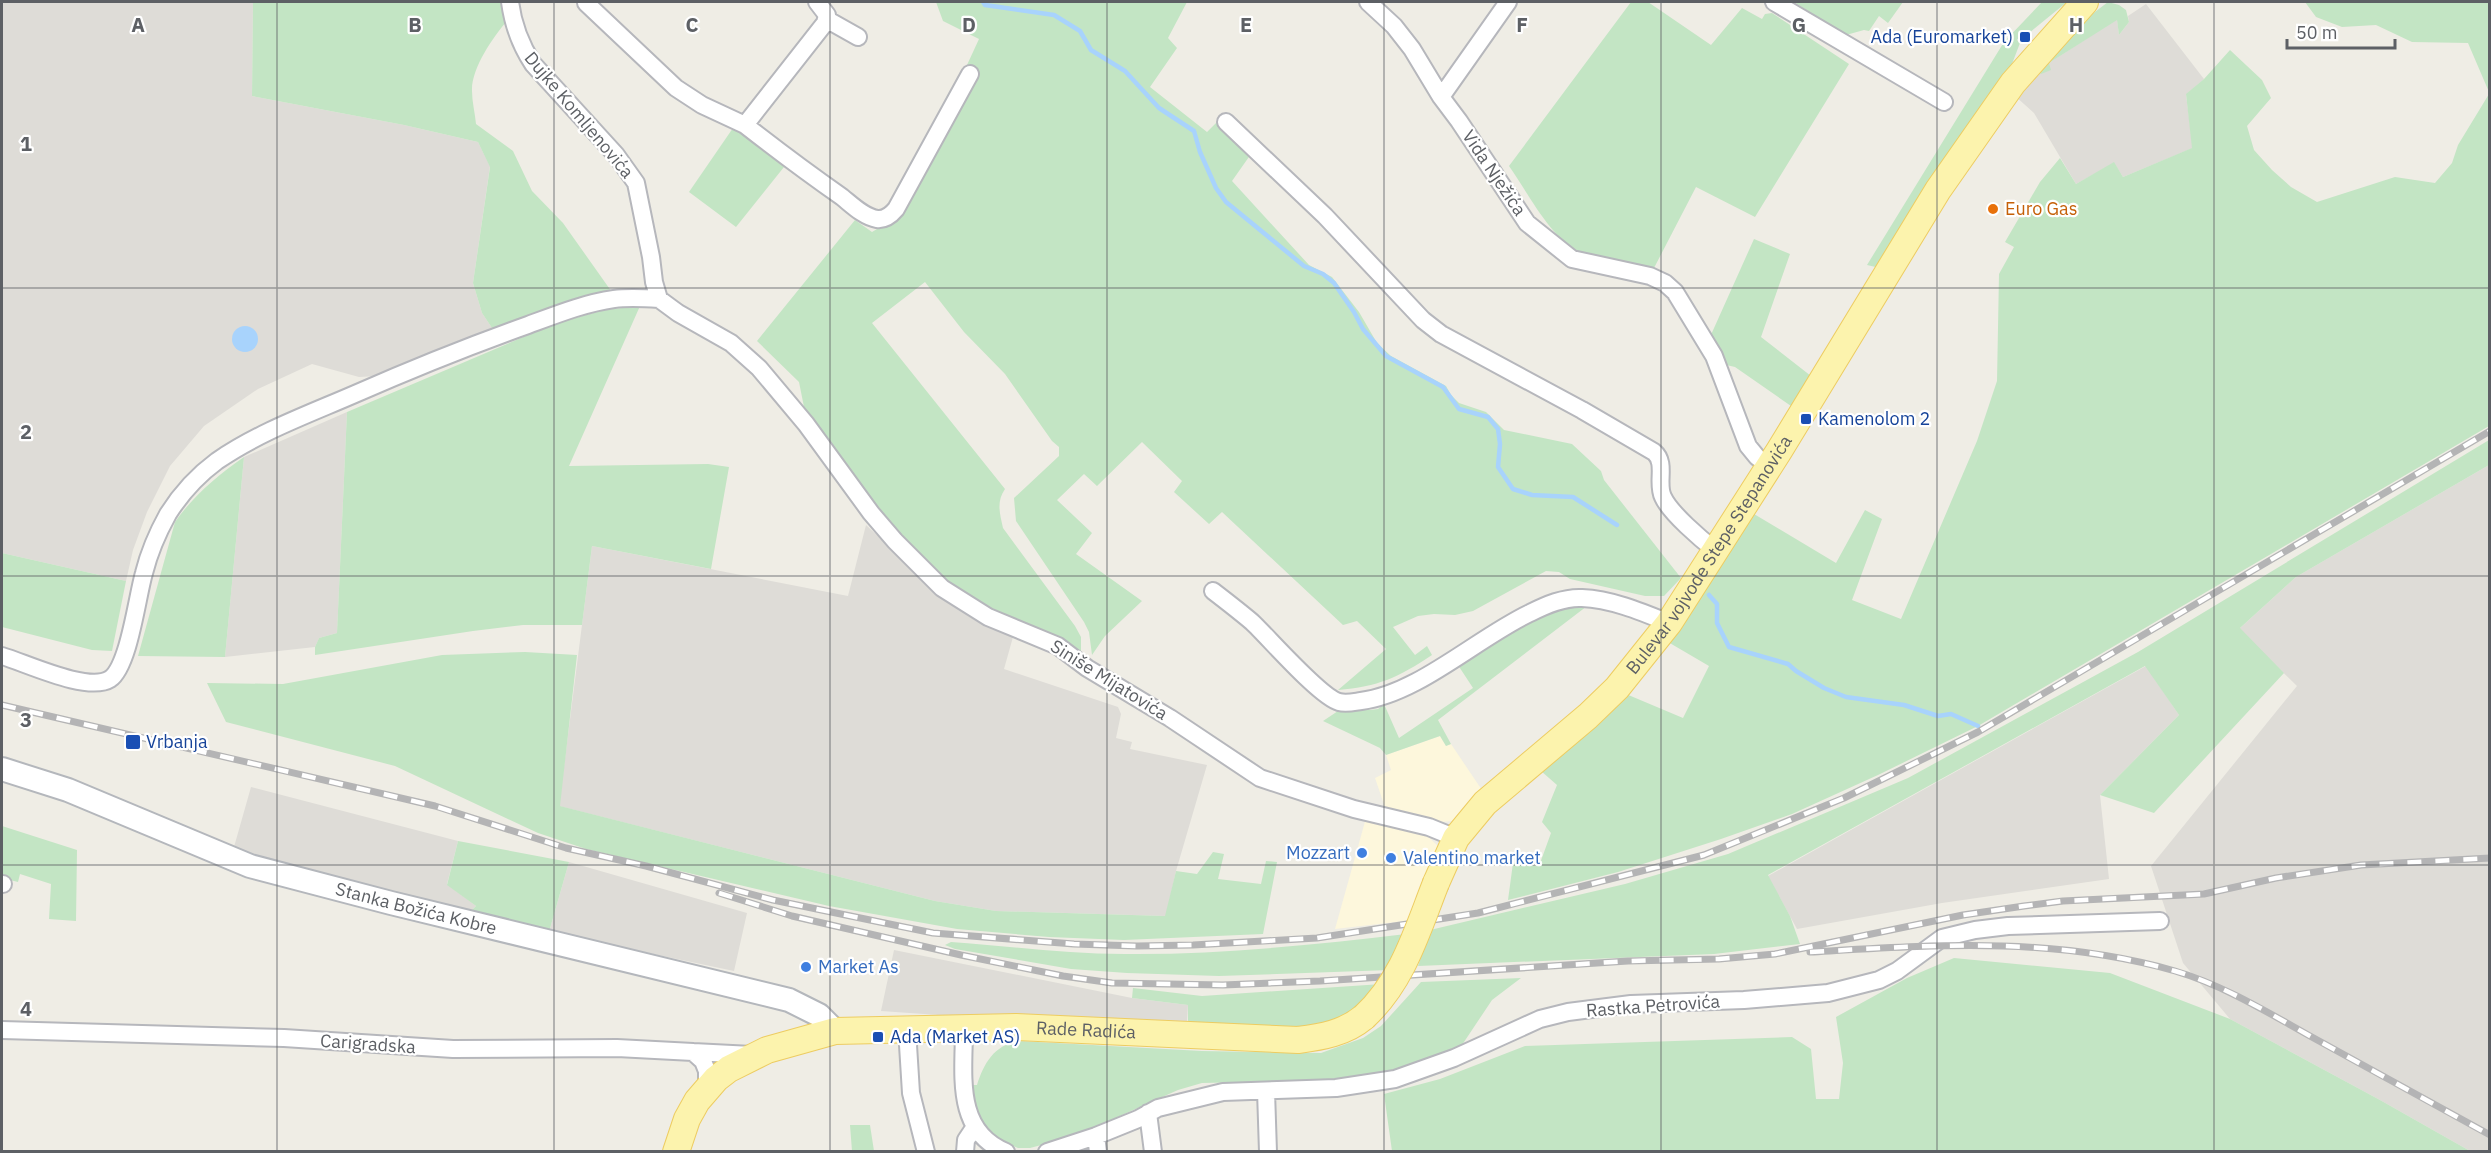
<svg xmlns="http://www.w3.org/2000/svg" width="2491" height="1153" viewBox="0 0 2491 1153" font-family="'IBM Plex Sans',sans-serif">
	<rect width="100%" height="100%" fill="#efede5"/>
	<path fill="#fdf7dc" d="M1440 736 1446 746 1451 744 1484 793 1466 816 1454 821 1439 822 1388 816 1375 778 1391 770 1386 755Z
		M1366 818 1424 833 1437 845 1440 855 1413 920 1335 929Z"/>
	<path fill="#dedcd7" d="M2 2H253L252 96 404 125 478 142 490 166 473 283 482 313 492 328 377 376 359 377 312 364 258 389 204 426 170 466 147 512 133 550 126 581 2 553Z
		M2146 4 2204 79 2186 95 2193 148 2123 177 2114 163 2076 184 2034 113 2014 95 2049 63 2117 19 2119 35 2129 22 2128 16Z
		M347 412 337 633 319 638 315 647 225 657 244 457Z
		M2489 465V1151H2470L2380 1100 2230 1019 2183 963 2151 866 2297 686 2239 629 2296 577Z
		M866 525 932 587 968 616 976 621 1013 637 1004 669 1118 707 1121 714 1116 738 1132 742 1130 749 1207 765 1176 871 1166 916 996 911 935 901 559 806 592 546 848 596Z
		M2146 666 2179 715 2100 795 2109 879 1942 903 1797 929 1768 876Z
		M251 787 458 841 447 884 476 906 472 910 301 872 234 847Z
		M569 862 747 913 734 971 549 932Z
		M894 950 1132 998 1188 1005 1187 1021 967 1017 881 1011Z"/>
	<path fill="#c3e5c4" d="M253 2H504L507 21C493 37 471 69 472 91 472 102 475 113 476 124L513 151 532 191 563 223 614 295 492 328 482 313 473 283 490 167 478 142 404 125 252 96Z
		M936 2H1187L1168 38 1177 48 1150 87 1207 132 1218 121 1251 154 1232 181 1309 265 1332 277 1359 312 1377 343 1391 356 1446 386 1451 395 1459 403 1486 412 1504 430 1572 444 1601 471 1604 480 1681 578 1664 596H1645L1570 579 1559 572 1546 571 1473 611 1455 615 1434 614 1418 616 1393 627 1415 655 1427 646 1432 655C1399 677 1378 687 1338 690L1386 649 1357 621 1343 625 1222 512 1209 524 1174 492 1182 481 1142 442 1097 486 1084 474 1057 500 1092 533 1076 554 1142 601 1105 636 1092 655 1089 632 1084 622 1016 521 1014 498 1059 456V447L1052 441 1005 374 964 332 925 282 872 323 1005 489C996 502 1000 514 1003 528L1075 626 1081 637V655L1014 622 951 587 872 508 806 417 799 382 757 341 855 220 872 232 897 217 978 71 967 65 979 39 943 21Z
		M1631 2H1648L1711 45 1742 8 1762 19 1765 14 1772 13 1849 64 1755 217 1696 187 1654 268 1590 259C1552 242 1532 199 1509 166Z
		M1794 2H1903L1888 23 1879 16 1869 31 1864 30 1846 35Z
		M2042 2H2067L2029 33 2024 31 2017 40 2020 43 2007 77 1880 268 1867 265 2004 42Z
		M2108 2 2119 5 2126 10 2129 22 2119 35 2117 20 2049 63 2051 70 2041 74 2039 72 2087 18Z
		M2305 2H2489V92L2468 43 2412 42 2376 25 2342 27 2316 17Z
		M2230 50 2262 80 2271 98 2247 126 2254 150 2272 170 2291 187 2317 202 2395 177 2435 183 2452 163 2458 145 2489 94V426L1978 726 1878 775 1792 814 1721 839 1618 872 1508 900 1513 863 1539 866 1551 833 1542 822 1557 785 1541 771 1626 694 1683 718 1709 666 1668 642 1754 514 1836 563 1865 510 1882 519 1852 600 1901 619 1977 441 1997 381 1999 274 2014 247 2005 242 2040 182 2060 158 2076 184 2114 162 2123 177 2192 148 2186 94 2204 79Z
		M733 128 744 134 784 167 736 227 689 192Z
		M1754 239 1790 254 1761 337 1811 376 1791 406 1735 367 1722 364 1710 337Z
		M640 306 569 466 708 464 729 467 711 569 592 546 582 625H523L473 631 315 655V647L319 638 337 633 347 412 554 324 604 310Z
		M2489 440V465L2296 577 2240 628 2284 673 2154 813 2100 795 2179 715 2145 666 1768 875 1790 916 1800 944 1714 954 1418 966 1430 930 1625 884 1728 854 1908 778 2138 652Z
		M244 457 225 657 138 656 175 522C194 495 217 476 244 457Z
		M2 553 126 581 112 651 92 650 2 627Z
		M1591 603 1438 720 1451 744 1446 746 1440 736 1386 755 1380 748 1323 721 1338 711 1344 712 1364 706 1370 710 1378 709 1384 704 1399 738 1473 688 1456 662 1556 607Z
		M525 652 577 655 560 806 935 901 996 911 1165 916 1176 871 1197 874 1213 852 1224 854 1218 879 1261 884 1266 861 1277 862 1263 934 1124 940 1049 937 957 929 829 906 586 849 538 833 395 766 226 722 207 683 283 684 442 655Z
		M2 826 77 850 76 921 49 919 51 884 20 874 18 882 2 878Z
		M458 841 569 862 549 932 472 910 476 906 447 885Z
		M1406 934 1390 970 1219 976 1127 973 1071 969 955 949 945 945 951 942C1008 946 1067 954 1124 954 1218 955 1312 945 1406 934Z
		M1954 958 2110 973 2230 1019 2380 1100 2470 1151H1392L1384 1094 1440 1079 1525 1046 1792 1037 1811 1049 1816 1099H1839L1843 1063 1836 1017 1907 978Z
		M1521 978 1492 1000 1462 1045 1448 1053 1403 1068 1337 1080 1202 1083 1178 1090 1075 1136 1030 1148H1018L994 1138 977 1113 973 1097V1085H977C984 1063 994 1045 1019 1041L1202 1051 1321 1053 1363 1038 1381 1026 1421 982Z
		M1382 984 1362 1007 1322 1030H1188V1005L1132 998 1133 988 1202 996Z
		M850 1125H870L874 1151H852Z"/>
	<path fill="#a8d3fc" d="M232 339a13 13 0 1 1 26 0a13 13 0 1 1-26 0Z"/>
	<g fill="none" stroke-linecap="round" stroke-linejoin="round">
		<path stroke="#a8d3fc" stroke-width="4.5" d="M983 2 985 5 1054 15 1080 31 1091 50 1125 71 1159 108 1194 131 1200 152 1216 188 1226 202 1304 266 1323 274 1334 283 1354 312 1363 329 1386 356 1443 387 1459 409 1488 417 1498 429 1500 444 1498 467 1513 489 1532 495 1573 497 1617 525
			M1709 595 1717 604V623L1729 647 1788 664 1796 671 1824 688 1846 697 1904 705 1938 716 1951 714 1978 726"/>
		<g stroke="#b6b7bc" stroke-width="20">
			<path id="street" d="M510 2C513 25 520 44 533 64L616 155 636 183 651 257 654 282 659 299 678 313 731 343 759 368 806 424 871 513 895 541 942 588 988 617 1058 646 1087 668 1170 718 1260 778 1354 809 1429 827 1456 838
				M1368 2 1394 26 1412 49 1441 97 1459 121 1527 223 1572 259 1650 276 1665 283 1675 292 1714 356 1748 446 1757 457 1770 466
				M1774 2 1944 102
				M586 3 676 88 702 105 745 125 825 23 827 15 817 2
				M826 19 858 37
				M1441 97 1508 2
				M1226 122 1325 216 1423 320 1441 334 1582 410 1654 452C1667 463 1656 483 1663 497 1670 513 1702 540 1716 551
				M745 125C777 150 809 174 842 197 852 205 864 217 877 219 885 220 891 215 896 209L970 74
				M1213 591C1226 601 1239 611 1252 622 1269 638 1320 697 1339 702 1346 704 1354 702 1361 701 1418 694 1477 638 1530 613 1546 605 1564 597 1582 598 1611 599 1642 612 1669 623
				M2 656C26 663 88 693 110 679 129 666 137 597 144 573 149 553 158 532 168 514 180 495 198 475 217 461 259 432 309 414 355 394 412 369 469 346 528 325 555 315 585 303 614 299 629 297 644 298 659 299
				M2 884H3
				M964 1028C964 1074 954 1131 1006 1152
				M907 1029 911 1093 926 1152
				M2 1030 284 1038 453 1049 617 1048 693 1052 703 1061 707 1071V1088
				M693 1052 752 1055
				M1266 1091 1268 1152
				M1148 1113 1153 1152
				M1096 1136 1098 1152
				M965 1152 966 1140 974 1128
				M1047 1152 1096 1136 1138 1119 1158 1108 1223 1092 1336 1088 1395 1079 1454 1058 1540 1019 1568 1012 1631 1004 1744 1000 1828 993 1879 980 1897 971 1942 938 1975 930 2008 926 2160 921"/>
		</g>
		<g stroke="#b4b7bc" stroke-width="26">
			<g id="secondary">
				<path id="s1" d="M2 769 68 790 250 866 391 903 789 1000 819 1015 835 1031"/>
			</g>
		</g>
		<g stroke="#edcc61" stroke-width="28">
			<g id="primary">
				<path id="s2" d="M1436 883 1456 838 1485 803 1588 716 1617 688 1669 623 1779 451 1938 190 2013 83 2085 2"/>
				<path id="s3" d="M676 1152 687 1119 697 1101 716 1079 729 1069 767 1050 835 1031 1016 1027 1298 1040C1322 1037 1345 1033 1364 1017"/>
			</g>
		</g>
		<use href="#street" stroke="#fff" stroke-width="16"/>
		<use href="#secondary" stroke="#fff" stroke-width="22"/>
		<use href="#primary" stroke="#fcf3ad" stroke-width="26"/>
		<g stroke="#b4b4b5" stroke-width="7">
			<path id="rail" d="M2 705 435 806 566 848 646 866 773 900 933 933 1074 944 1137 946 1193 945 1317 938 1478 913 1704 855 1844 798 1978 732 2490 431
				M719 893 792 916 961 955 1063 976 1112 983 1223 985 1320 981 1628 961 1719 959 1775 954 1963 915 2024 906 2063 901 2204 894 2276 878 2361 865 2490 858
				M1810 952C1935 945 2052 936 2175 971 2223 985 2267 1012 2310 1036 2370 1069 2430 1102 2490 1135"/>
		</g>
		<use href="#rail" stroke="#fff" stroke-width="4.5" stroke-dasharray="14" stroke-linecap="butt"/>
		<g stroke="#edcc61" stroke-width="28" stroke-linecap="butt">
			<path id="primary-bridge" d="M1364 1017C1403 981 1417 931 1436 883"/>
		</g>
		<use href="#primary-bridge" stroke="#fcf3ad" stroke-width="26"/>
	</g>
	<path fill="none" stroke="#5d6065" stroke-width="1.5" stroke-opacity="0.55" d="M277 2V1152M554 2V1152M830 2V1152M1107 2V1152M1384 2V1152M1661 2V1152M1937 2V1152M2214 2V1152M2 288H2490M2 576H2490M2 865H2490"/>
	<g fill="#1a4fb4" stroke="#fff" stroke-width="2">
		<rect x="2019" y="31" width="12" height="12" rx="3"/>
		<rect x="1800" y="413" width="12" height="12" rx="3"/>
		<rect x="125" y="734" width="16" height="16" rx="3"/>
		<rect x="872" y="1031" width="12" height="12" rx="3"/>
	</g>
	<circle fill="#e8710a" stroke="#fff" stroke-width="2" cx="1993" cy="209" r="6"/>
	<g fill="#3f7fe0" stroke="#fff" stroke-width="2">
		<circle cx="1362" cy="853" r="6"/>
		<circle cx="1391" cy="858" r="6"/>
		<circle cx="806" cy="967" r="6"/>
	</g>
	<g text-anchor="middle" stroke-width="4.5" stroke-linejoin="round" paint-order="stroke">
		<g font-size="18" fill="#164399" stroke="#fff" text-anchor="start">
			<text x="2013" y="43" text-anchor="end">Ada (Euromarket)</text>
			<text x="1818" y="425">Kamenolom 2</text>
			<text x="146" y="748">Vrbanja</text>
			<text x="890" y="1043">Ada (Market AS)</text>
		</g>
		<g font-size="18" fill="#5d6065" stroke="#fff">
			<text transform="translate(579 115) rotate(50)" y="6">Dujke Komljenovića</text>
			<text transform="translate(1494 173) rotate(56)" y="6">Vida Nježića</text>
			<text dy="6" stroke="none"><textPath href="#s2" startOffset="432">Bulevar vojvode Stepe Stepanovića</textPath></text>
			<text transform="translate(1109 680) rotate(32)" y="6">Siniše Mijatovića</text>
			<text dy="6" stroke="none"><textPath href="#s1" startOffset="438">Stanka Božića Kobre</textPath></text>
			<text transform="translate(1653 1006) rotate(-4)" y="6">Rastka Petrovića</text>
			<text dy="6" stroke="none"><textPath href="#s3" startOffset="465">Rade Radića</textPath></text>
			<text transform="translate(368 1044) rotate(4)" y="6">Carigradska</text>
		</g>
		<g font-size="18" fill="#c56008" stroke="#fff" text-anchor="start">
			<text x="2005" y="215">Euro Gas</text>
		</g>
		<g font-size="18" fill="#366cbe" stroke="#fff" text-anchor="start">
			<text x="1350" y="859" text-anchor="end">Mozzart</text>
			<text x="1403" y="864">Valentino market</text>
			<text x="818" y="973">Market As</text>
		</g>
	</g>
	<g font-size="20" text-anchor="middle" font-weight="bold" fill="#5d6065" stroke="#fff" stroke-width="4.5" stroke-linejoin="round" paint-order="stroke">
		<text x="138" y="32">A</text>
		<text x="415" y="32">B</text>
		<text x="692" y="32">C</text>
		<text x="969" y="32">D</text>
		<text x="1246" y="32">E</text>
		<text x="1522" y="32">F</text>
		<text x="1799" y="32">G</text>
		<text x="2076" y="32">H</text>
		<text x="26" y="151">1</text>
		<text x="26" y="439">2</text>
		<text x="26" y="727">3</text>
		<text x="26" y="1016">4</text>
	</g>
	<rect width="2491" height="1153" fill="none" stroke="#5d6065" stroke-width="6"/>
	<path d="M2287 39v9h108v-9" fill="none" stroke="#5d6065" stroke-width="3"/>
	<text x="2296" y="39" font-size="18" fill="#5d6065" stroke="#ffffff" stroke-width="4.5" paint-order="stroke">50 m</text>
</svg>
